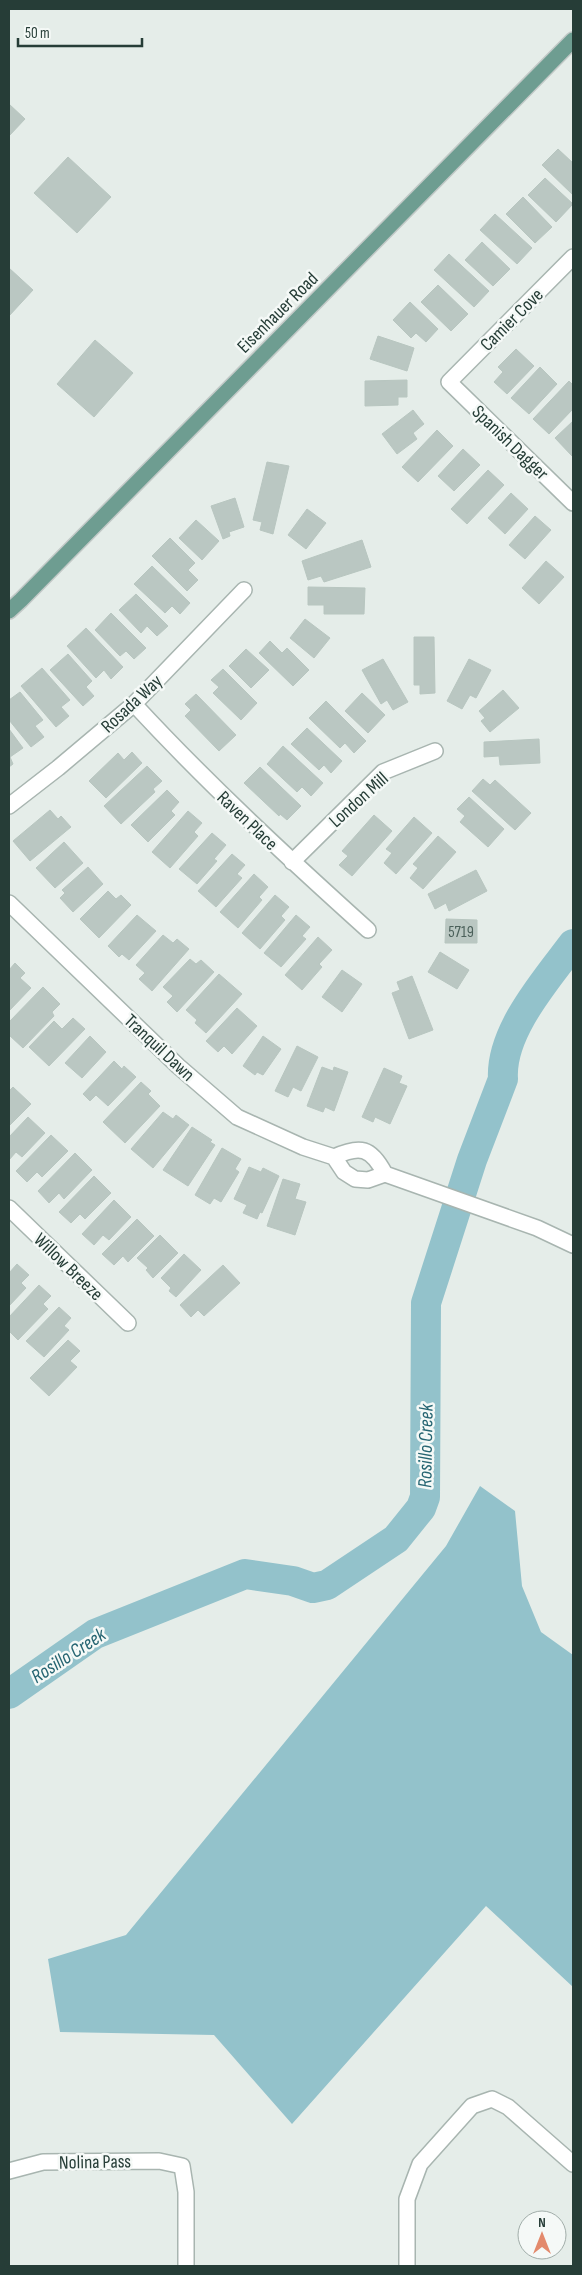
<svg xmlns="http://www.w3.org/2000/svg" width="582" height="2275" viewBox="0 0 582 2275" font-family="'Sofia Sans Condensed',sans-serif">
	<rect width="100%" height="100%" fill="#e5ede9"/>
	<path fill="#93c2cb" d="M480 1486 515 1511 522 1586 541 1632 573 1655V1987L486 1906 292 2124 214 2035 60 2032 48 1959 126 1935 446 1546Z"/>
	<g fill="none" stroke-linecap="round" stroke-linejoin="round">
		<path stroke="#93c2cb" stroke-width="30" d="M9 1694 95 1634 245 1574 293 1581 313 1588 327 1585 396 1539 421 1508 425 1497 426 1303 472 1160 503 1079C500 1032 546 980 573 944"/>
	</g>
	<path fill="#bac7c2" stroke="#b8c6c0" d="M9 104 25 119 9 136Z
		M558 149 573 163V195L542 165Z
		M68 157 111 197 77 233 34 193Z
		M545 178 573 204 556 222 528 195Z
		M523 197 552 227 535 243 506 214Z
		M495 214 532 248 517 264 480 230Z
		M482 242 510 269 493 286 465 260Z
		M449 254 489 291 474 307 434 270Z
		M9 268 33 290 9 316Z
		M438 285 468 314 451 331 421 302Z
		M410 302 438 329 426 342 416 333 411 338 393 320Z
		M378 336 414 348 407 371 370 359Z
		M95 340 133 373 94 417 57 384Z
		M516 349 534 366 507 394 494 382 503 372 498 367Z
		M540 367 557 384 529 414 511 398Z
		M407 380V397H398V405L365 406V381Z
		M569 381 573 385V409L549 434 533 419Z
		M413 410 424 424 413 433 417 439 397 454 382 434Z
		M573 421V454L572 456 555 438Z
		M437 430 453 446 418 482 402 467Z
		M463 449 480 465 454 491 438 476Z
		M267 462 289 466 273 534 260 530 262 522 253 520Z
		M488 470 504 485 467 524 451 509Z
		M511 493 528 509 505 534 488 518Z
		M235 498 244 527 229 532 230 536 223 539 211 506Z
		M307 509 326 523 306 549 288 535Z
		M535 516 551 530 525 559 509 545Z
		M196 520 219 541 202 560 179 538Z
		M170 538 195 563 188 570 198 580 187 591 152 556Z
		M362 540 371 567 324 582 321 576 308 580 302 561Z
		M546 561 564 577 539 604 522 588Z
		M152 566 190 603 180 614 172 606 165 613 134 584Z
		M308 587 365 588 364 614H324V605H308Z
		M136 594 168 626 157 636 147 626 141 633 119 610Z
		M111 613 146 648 134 659 126 651 120 656 95 630Z
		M305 619 330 638 314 658 290 638Z
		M86 628 123 667 111 679 104 670 96 678 67 646Z
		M414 637H434L435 693 420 694V685H414Z
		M270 641 282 653 287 648 309 670 293 686 259 653Z
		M246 649 269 670 251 688 229 666Z
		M68 654 92 681 86 687 94 696 83 706 50 670Z
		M383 659 408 702 393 710 387 700 381 704 362 670Z
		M469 659 491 670 476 698 470 695 462 709 447 701Z
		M42 668 70 700 61 707 69 716 56 727 21 686Z
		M223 669 257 703 241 720 213 693 219 687 211 680Z
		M503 690 519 708 490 732 481 721 485 718 479 711Z
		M20 692 43 720 35 726 44 737 31 747 9 720V700Z
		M362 693 385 715 368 733 345 711Z
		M196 694 236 735 219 751 185 716 191 710 185 704Z
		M326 701 366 741 354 753 345 743 340 748 309 718Z
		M307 728 342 761 331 773 324 765 319 770 291 744Z
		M9 729 23 748 10 757 13 764 9 767Z
		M539 739 540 763 500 765 499 756 484 757V742Z
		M283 746 323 783 311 796 302 787 297 792 267 764Z
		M132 752 142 763 106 798 89 781 118 753 124 760Z
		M147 766 162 781 153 789 155 792 121 824 104 806Z
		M260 767 301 806 287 820 280 814 279 816 244 783Z
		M483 779 490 785 495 780 531 813 515 830 472 791Z
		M167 790 179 802 171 811 175 815 148 842 131 825Z
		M469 797 504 829 488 847 460 822 465 816 457 809Z
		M50 810 58 819 61 816 71 827 30 861 13 841Z
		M188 811 202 823 194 832 198 836 170 868 152 852Z
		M374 815 392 831 352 876 339 865 348 856 342 851Z
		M414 817 432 833 396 874 384 863 392 853 386 849Z
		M212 833 226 845 214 859 217 861 197 884 179 869Z
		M438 836 456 852 423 889 410 878 418 868 413 864Z
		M64 842 83 863 55 888 36 868Z
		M232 854 245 865 237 874 242 878 216 907 198 891Z
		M88 867 103 884 73 912 60 898 65 893 62 890Z
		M476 870 487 891 449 911 446 903 435 909 428 894Z
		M254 874 268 887 259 897 262 900 238 928 220 912Z
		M108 891 116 899 121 895 131 905 99 938 80 919Z
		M275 895 289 907 281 916 285 920 260 949 242 933Z
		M137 915 156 931 129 960 122 954 119 957 108 946Z
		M296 915 310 927 302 936 306 939 281 967 264 953Z
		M446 919 477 920V943H445Z
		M163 935 173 943 177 939 189 949 152 991 139 979 145 973 136 965Z
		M318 937 332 950 319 964 322 967 302 990 285 975Z
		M440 952 469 970 457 989 428 972Z
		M190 959 196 964 201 960 214 972 177 1012 167 1002 173 996 163 987Z
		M15 963 25 973 20 978 31 988 9 1011V970Z
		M342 970 362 984 342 1012 322 997Z
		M219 974 242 994 206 1033 195 1023 197 1020 186 1010Z
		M412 976 433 1030 409 1039 392 993 400 990 397 982Z
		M43 987 60 1004 52 1012 54 1016 23 1048 9 1035V1022Z
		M237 1008 257 1026 232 1054 224 1046 218 1052 206 1041Z
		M73 1018 85 1029 49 1066 29 1047 54 1021 62 1029Z
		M90 1036 106 1052 82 1078 65 1063Z
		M263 1036 281 1049 263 1075 257 1072 255 1075 243 1066Z
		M297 1046 318 1057 301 1091 293 1087 288 1097 275 1091Z
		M114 1061 122 1069 124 1066 136 1077 108 1106 96 1095 90 1101 83 1094Z
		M322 1067 333 1071 334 1067 348 1072 334 1111 325 1107 323 1112 307 1106Z
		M384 1068 402 1076 399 1083 407 1086 390 1124 375 1117 373 1122 362 1117Z
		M141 1082 151 1091 148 1094 160 1106 125 1143 103 1122Z
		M13 1087 31 1104 9 1126V1091Z
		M163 1112 173 1119 176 1115 189 1125 153 1168 131 1149Z
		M28 1117 45 1133 22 1157 16 1152 9 1160V1137Z
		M192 1127 212 1140 210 1142 215 1145 188 1186 163 1170Z
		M51 1135 68 1151 42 1177 37 1172 27 1182 16 1171Z
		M222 1148 241 1159 235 1169 239 1172 221 1202 214 1198 210 1204 195 1195Z
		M75 1153 92 1170 64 1199 59 1193 49 1203 38 1191Z
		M249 1167 261 1172 263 1168 279 1176 262 1213 260 1212 257 1219 243 1213 247 1205 234 1199Z
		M94 1176 111 1193 85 1219 80 1214 71 1223 59 1212Z
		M283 1179 300 1184 295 1199 306 1202 295 1235 267 1226Z
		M114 1200 131 1217 109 1240 103 1235 94 1245 82 1234Z
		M137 1219 154 1236 128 1262 123 1256 114 1265 102 1254Z
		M160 1235 178 1253 153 1278 146 1270 148 1268 137 1258Z
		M184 1254 201 1270 176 1297 169 1291 171 1288 161 1278Z
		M17 1264 29 1275 21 1283 26 1288 9 1306V1273Z
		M223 1265 240 1283 204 1316 198 1310 191 1317 180 1305Z
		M39 1285 51 1296 43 1304 48 1309 18 1340 9 1331V1317Z
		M59 1307 71 1318 64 1326 69 1330 44 1357 26 1341Z
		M68 1340 80 1351 70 1361 77 1367 49 1396 30 1378Z"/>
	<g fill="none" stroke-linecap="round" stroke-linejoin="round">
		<g stroke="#a8b5b0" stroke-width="18">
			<path id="minor" d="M573 257 449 382 573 503
				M134 704C208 784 287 857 368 930
				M9 806 58 768 134 704 244 590
				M292 862 383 772 435 751
				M9 903 178 1066 237 1117 303 1147 334 1157 344 1172 355 1179 368 1180 385 1174
				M334 1157C360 1145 371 1147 385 1174L537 1228 573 1245
				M9 1208 128 1323
				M9 2171 43 2162 159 2161 182 2166 186 2192V2266
				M407 2266V2199L420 2164 472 2106 492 2099 508 2107 573 2164"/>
		</g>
		<g stroke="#c2c9c7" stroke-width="18">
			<path id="major" d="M9 611 21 600 573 40"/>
		</g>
		<use href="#minor" stroke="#fff" stroke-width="15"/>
		<use href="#major" stroke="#6e9d91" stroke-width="15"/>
	</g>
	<g text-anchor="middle" stroke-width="5" stroke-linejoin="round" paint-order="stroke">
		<g font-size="16" fill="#4b605a">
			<text x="461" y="937">5719</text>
		</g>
		<g font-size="19" fill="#263d37" stroke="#f5f9f7">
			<text transform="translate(277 312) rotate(-45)" y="7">Eisenhauer Road</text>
			<text transform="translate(511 319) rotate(-45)" y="7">Camier Cove</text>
			<text transform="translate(511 442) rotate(44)" y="7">Spanish Dagger</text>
			<text transform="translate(131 703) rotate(-43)" y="7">Rosada Way</text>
			<text transform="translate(358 799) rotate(-42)" y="7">London Mill</text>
			<text transform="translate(248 820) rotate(44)" y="7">Raven Place</text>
			<text transform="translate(160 1047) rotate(43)" y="7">Tranquil Dawn</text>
			<text transform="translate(69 1266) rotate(44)" y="7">Willow Breeze</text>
			<text transform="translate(95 2161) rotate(-1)" y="7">Nolina Pass</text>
		</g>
		<g font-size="20" font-style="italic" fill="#266572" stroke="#f5f9f7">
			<text transform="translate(425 1446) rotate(-89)" y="7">Rosillo Creek</text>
			<text transform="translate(68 1655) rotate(-33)" y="7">Rosillo Creek</text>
		</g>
	</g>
	<rect width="582" height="2275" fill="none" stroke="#263d37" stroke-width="20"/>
	<g transform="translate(542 2235)"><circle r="24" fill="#f5f9f7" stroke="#a2aeaa"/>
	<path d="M0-4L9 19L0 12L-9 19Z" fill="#e38a6c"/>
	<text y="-8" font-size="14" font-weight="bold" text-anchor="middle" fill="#263d37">N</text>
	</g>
	<path d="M18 38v8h124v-8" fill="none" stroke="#263d37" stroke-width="2.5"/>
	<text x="25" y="38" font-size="15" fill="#263d37" stroke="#f5f9f7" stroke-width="4" paint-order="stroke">50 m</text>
</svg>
